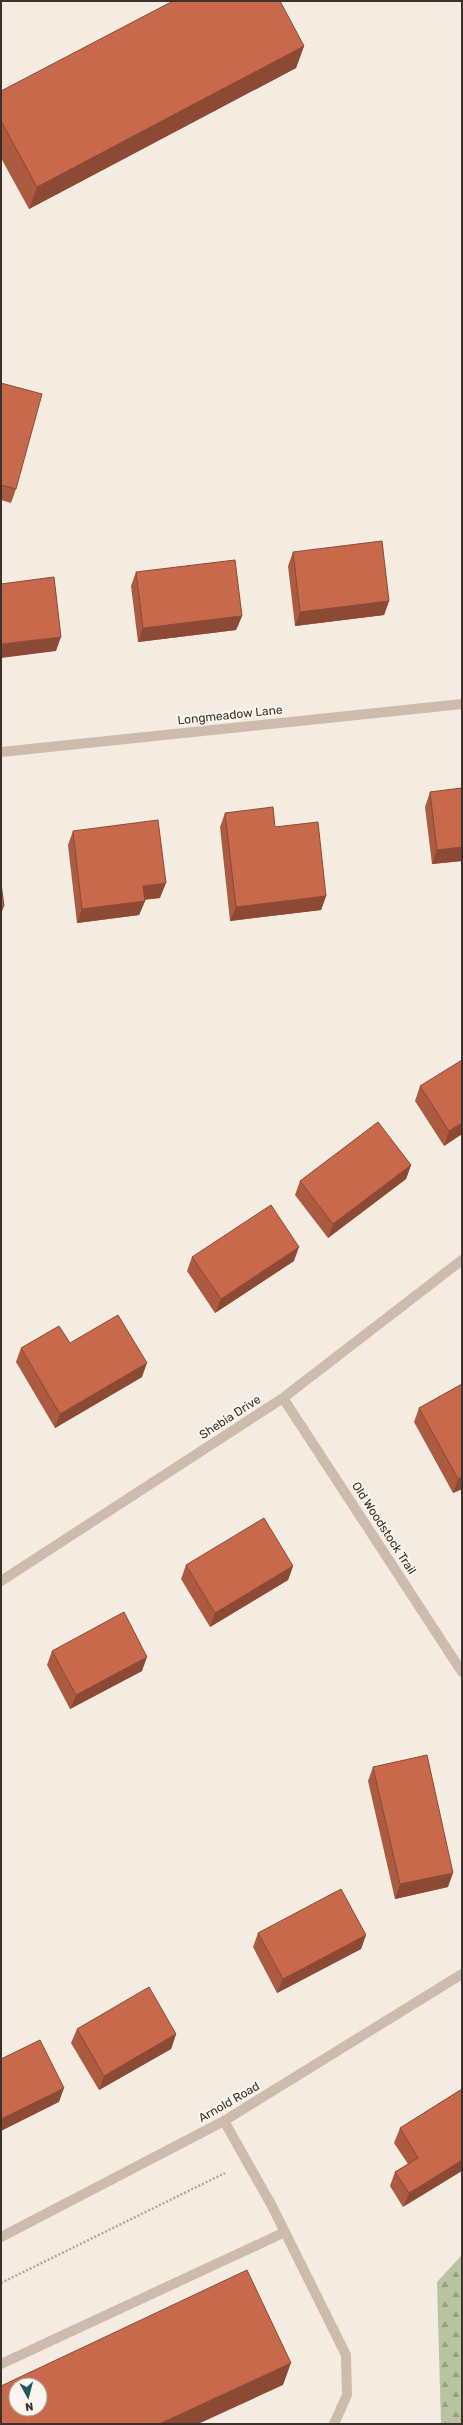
<svg xmlns="http://www.w3.org/2000/svg" width="463" height="2425" viewBox="0 0 463 2425" font-family="Rubik,sans-serif">
	<defs>
		<pattern id="forest-firs" width="22" height="20" patternUnits="userSpaceOnUse"><rect width="22" height="20" fill="#b8c4a0"/><path d="M5 1l3.5 6h-7zM16 11l3.5 6h-7z" fill="#97a083"/></pattern>
	</defs>
	<rect width="100%" height="100%" fill="#f4ebe1"/>
	<path fill="url(#forest-firs)" d="M462 2255V2424H441L437 2282Z"/>
	<g fill="none" stroke-linecap="round" stroke-linejoin="round">
		<path stroke="#b9a596" stroke-width="2.5" stroke-dasharray="2 2" stroke-linecap="butt" d="M1 2283 225 2173"/>
		<path stroke="#cdbbac" stroke-width="10" d="M1 752 462 704
			M283 1398 462 1672
			M1 1581 283 1398 462 1260
			M224 2121 272 2206 346 2355 347 2395 334 2424
			M1 2237 224 2121 462 1974
			M1 2364 285 2232"/>
	</g>
	<path fill="#ac5a40" d="M304 46 296 68 29 209 1 158V91Z
		M1 383 16 489 11 503 1 500Z
		M293 552 389 601 384 615 295 626 288 566Z
		M136 572 242 616 236 630 138 642 131 586Z
		M462 788V861L432 864 425 807 430 792Z
		M225 813 275 827 326 896 321 910 230 921 220 827Z
		M73 831 160 898 144 900 145 901 139 915 77 923 68 845Z
		M420 1086 462 1134 444 1146 415 1101Z
		M411 1165 406 1179 328 1238 295 1195 300 1181Z
		M192 1257 294 1261 215 1313 187 1271Z
		M70 1343 142 1377 55 1428 16 1362 21 1348Z
		M462 1384V1489L453 1493 414 1422 419 1408Z
		M186 1565 293 1566 288 1580 210 1627 181 1579Z
		M52 1651 142 1671 70 1709 47 1665Z
		M373 1767 448 1887 395 1899 368 1781Z
		M258 1933 366 1935 361 1949 277 1993 253 1947Z
		M77 2029 176 2034 171 2049 99 2090 71 2043Z
		M462 2089 403 2207 390 2186 395 2172 408 2164 394 2143 400 2128Z"/>
	<path fill="#8c4a34" d="M304 46 296 68 29 209 37 187Z
		M389 601 384 615 295 626 300 612Z
		M242 616 236 630 138 642 143 628Z
		M61 637 56 651 1 658V644Z
		M462 847V861L432 864 437 850Z
		M166 883 160 898 138 900 143 886Z
		M326 896 321 910 230 921 236 907Z
		M145 901 139 915 77 923 82 909Z
		M4 906 1 914V907Z
		M462 1123V1134L444 1146 449 1131Z
		M411 1165 406 1179 328 1238 333 1224Z
		M299 1247 294 1261 215 1313 221 1299Z
		M147 1363 142 1377 55 1428 60 1414Z
		M462 1477V1489L453 1493 458 1479Z
		M293 1566 288 1580 210 1627 215 1613Z
		M147 1657 142 1671 70 1709 76 1695Z
		M453 1873 448 1887 395 1899 400 1884Z
		M366 1935 361 1949 277 1993 283 1979Z
		M176 2034 171 2049 99 2090 104 2076Z
		M64 2088 59 2102 1 2131V2119Z
		M462 2160V2171L403 2207 409 2193Z
		M291 2363 283 2385 198 2424H159Z"/>
	<path fill="#c8694b" stroke="#8c4a34" fill-rule="evenodd" d="M173 1H280L304 46 37 187 1 121V91Z
		M1 383 42 394 16 489 1 485Z
		M382 541 389 601 300 612 293 552Z
		M235 560 242 616 143 628 136 572Z
		M54 577 61 637 1 644V584Z
		M462 788V847L437 850 430 792Z
		M273 807 275 827 318 822 326 896 236 907 225 813Z
		M158 820 166 883 143 886 145 901 82 909 73 831Z
		M1 883 4 906 1 907Z
		M462 1060V1123L449 1131 420 1086Z
		M378 1122 411 1165 333 1224 300 1181Z
		M271 1205 299 1247 221 1299 192 1257Z
		M118 1315 147 1363 60 1414 21 1348 59 1326 70 1343Z
		M462 1384V1477L458 1479 419 1408Z
		M264 1518 293 1566 215 1613 186 1565Z
		M124 1612 147 1657 76 1695 52 1651Z
		M427 1755 453 1873 400 1884 373 1767Z
		M341 1889 366 1935 283 1979 258 1933Z
		M149 1987 176 2034 104 2076 77 2029Z
		M40 2040 64 2088 1 2119V2059Z
		M462 2089V2160L409 2193 395 2172 418 2158 400 2128Z
		M247 2270 291 2363 159 2424H1V2386ZM16 2385H40V2409H16Z"/>
	<g text-anchor="middle" stroke-width="4" stroke-linejoin="round" paint-order="stroke">
		<g font-size="12" fill="#3b302b" stroke="#fbf5ee">
			<text transform="translate(230 715) rotate(-6)" y="4">Longmeadow Lane</text>
			<text transform="translate(230 1417) rotate(-33)" y="4">Shebia Drive</text>
			<text transform="translate(384 1528) rotate(57)" y="4">Old Woodstock Trail</text>
			<text transform="translate(229 2102) rotate(-30)" y="4">Arnold Road</text>
		</g>
	</g>
	<rect width="463" height="2425" fill="none" stroke="#3b302b" stroke-width="4"/>
	<g transform="translate(28 2397) rotate(173)"><circle r="19" fill="#fbf5ee" stroke="#aea6a0"/>
	<path d="M0-3L7 15L0 10L-7 15Z" fill="#1f5a5e"/>
	<text y="-6" font-size="11" font-weight="bold" text-anchor="middle" fill="#3b302b">N</text>
	</g>
</svg>
